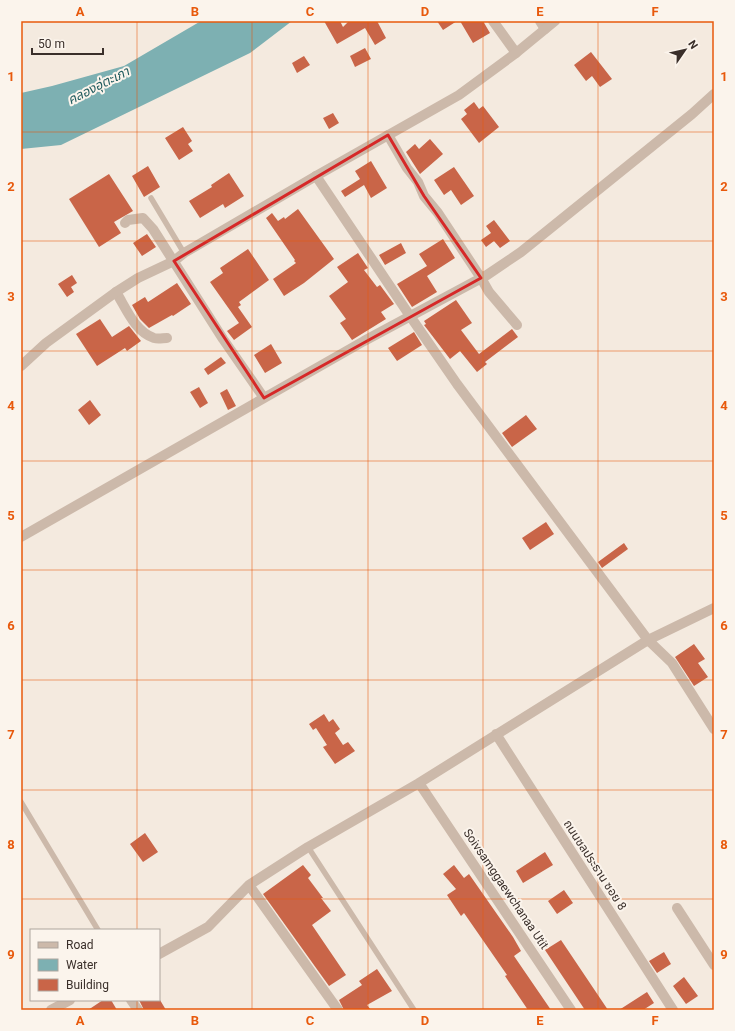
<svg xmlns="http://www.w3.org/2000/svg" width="735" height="1031" viewBox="0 0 735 1031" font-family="Roboto,'Noto Sans Thai',sans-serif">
	<rect width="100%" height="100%" fill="#f4eadf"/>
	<path fill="#7db0b2" d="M201 21H292L250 53 61 145 21 149V93L52 86 124 66Z"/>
	<path fill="#c96548" d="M324 21H340L343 27 349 21H377L386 38 375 45 365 28 337 44Z
		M437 21H457L443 30Z
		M460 21H483L490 33 473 43Z
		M365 48 371 59 355 67 350 56Z
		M591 52 612 79 600 87 592 76 586 81 574 65Z
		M304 56 310 65 297 73 292 63Z
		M474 102 479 109 483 106 499 127 479 143 461 119 467 114 464 110Z
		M333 113 339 123 329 129 323 118Z
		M183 127 192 141 188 144 193 151 179 160 165 138Z
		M430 139 443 154 420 174 406 152 415 144 419 149Z
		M371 161 387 188 371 198 364 185 345 197 341 191 360 179 355 171Z
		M148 166 160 187 144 197 132 176Z
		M454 167 474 196 461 205 451 190 444 195 434 180Z
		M229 173 244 196 225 208 223 204 200 218 189 201 212 187 211 185Z
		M109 174 133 211 114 222 121 233 99 247 69 199Z
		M298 209 334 259 304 283 284 296 273 279 296 263 294 261 295 260 266 218 272 213 278 221 284 217 285 219Z
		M494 220 510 241 500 248 494 241 486 247 481 240 491 233 486 226Z
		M147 234 156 247 142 256 133 243Z
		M443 239 455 258 427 276 437 292 412 307 397 284 427 266 419 254Z
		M401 243 406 253 385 265 379 255Z
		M248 249 269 280 239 302 241 305 238 307 252 327 234 340 227 331 239 323 210 282 223 273 220 268Z
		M358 253 368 268 364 270 377 287 380 285 394 304 381 312 386 319 352 340 340 323 346 319 329 296 348 282 337 267Z
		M72 275 77 283 71 287 74 292 67 297 58 284Z
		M177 283 191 304 173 316 172 315 149 328 140 319 132 305 145 297 148 302Z
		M456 300 472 323 461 330 479 354 512 329 518 337 485 362 487 364 477 372 460 351 450 359 424 325 426 324 424 321Z
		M100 319 112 337 129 326 141 341 127 351 125 348 97 366 76 334Z
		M414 332 422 345 397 361 388 348Z
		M271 344 282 363 265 373 254 355Z
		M221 357 226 363 208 375 204 369Z
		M199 387 208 403 200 408 190 392Z
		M227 389 236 406 228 410 220 393Z
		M90 400 101 415 89 425 78 410Z
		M526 415 537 429 512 447 502 433Z
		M546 522 554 534 530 550 522 538Z
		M624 543 628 549 602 568 598 562Z
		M694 644 705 659 698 663 708 677 694 686 675 657Z
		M324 714 329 722 333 719 340 729 335 733 343 745 348 742 355 751 335 764 323 747 327 745 316 728 313 730 309 724Z
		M145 833 158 852 143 862 130 844Z
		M545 852 553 865 523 883 516 871Z
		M303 865 311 875 308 878 323 898H321L331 911 312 925 346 975 329 986 263 894Z
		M454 865 464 878 469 874 513 937 521 951 514 956 551 1010H528L505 976 507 975 464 913 461 916 447 895 456 889 443 874Z
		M564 890 573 903 557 914 548 901Z
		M561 940 608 1010H585L545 950Z
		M664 952 671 964 657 973 649 961Z
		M377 969 392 991 367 1005 371 1010H344L339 1000 362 985 359 981Z
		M684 977 698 996 686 1004 673 986Z
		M647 992 654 1003 643 1010H619Z
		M103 1000H111L117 1010H88Z
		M139 1000H160L166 1010H144Z"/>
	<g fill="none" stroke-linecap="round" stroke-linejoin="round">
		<path stroke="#ccb9aa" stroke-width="5.5" d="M151 198 184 253
			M21 802 98 930
			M308 847 414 1010"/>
		<path stroke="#ccb9aa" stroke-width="10" d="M493 21 516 53
			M540 21 545 29
			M388 135 407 168 418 182 424 196 438 213 481 278 489 292 517 325
			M316 176 410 316 457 384 648 640 672 663 714 729
			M125 223 128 220 143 218 153 229 223 339 264 398
			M116 292C126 308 135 332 154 338 158 339 163 338 167 338
			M21 537 364 341 487 275 521 252 692 114 714 94
			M496 734 673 1010
			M419 783 571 1010
			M249 885 338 1010
			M677 908 714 965
			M159 954 208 927 249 885 308 847 419 783 648 640 714 608
			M131 1000 138 1010
			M51 1010 70 1000"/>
		<path stroke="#ccb9aa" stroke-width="10" d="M21 366 46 343 116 292 138 278 174 261 184 253 316 176 459 95 516 53 555 21"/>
	</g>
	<path fill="none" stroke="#d62828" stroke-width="3" stroke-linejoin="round" d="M388 135 424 196 481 278 264 398 174 261Z"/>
	<path fill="none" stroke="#e8590c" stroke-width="1" stroke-opacity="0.55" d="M137 21V930M252 21V1010M368 21V1010M483 21V1010M598 21V1010M21 132H714M21 241H714M21 351H714M21 461H714M21 570H714M21 680H714M21 790H714M21 899H714M137 1000V1010"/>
	<g text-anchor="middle" stroke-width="4" stroke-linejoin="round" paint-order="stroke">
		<g font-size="12" fill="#3a2f2a" stroke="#fbf4ec">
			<text transform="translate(595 865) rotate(57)" y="4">ถนนชลประธาน ซอย 8</text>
			<text transform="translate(506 889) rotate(56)" y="4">Soivsamggaewchanaa Utit</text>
		</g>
		<g font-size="13" font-style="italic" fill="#1e5a5d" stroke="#fbf4ec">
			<text transform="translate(98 85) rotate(-27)" y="5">คลองอุ่ตะเภา</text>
		</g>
	</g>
	<rect width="735" height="1031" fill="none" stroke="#fbf4ec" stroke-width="44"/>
	<rect x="30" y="929" width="130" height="72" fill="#fbf4ec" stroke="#aea59e"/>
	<rect x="38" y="942" width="20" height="6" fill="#ccb9aa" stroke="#aea59e"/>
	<text x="66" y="949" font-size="12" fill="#3a2f2a">Road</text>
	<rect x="38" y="959" width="20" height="12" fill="#7db0b2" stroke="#aea59e"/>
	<text x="66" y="969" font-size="12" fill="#3a2f2a">Water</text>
	<rect x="38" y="979" width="20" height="12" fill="#c96548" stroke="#aea59e"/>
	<text x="66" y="989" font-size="12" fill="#3a2f2a">Building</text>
	<g transform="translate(685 50) rotate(56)" stroke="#fbf4ec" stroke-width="3" paint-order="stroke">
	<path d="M0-3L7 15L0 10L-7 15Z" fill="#3a2f2a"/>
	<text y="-6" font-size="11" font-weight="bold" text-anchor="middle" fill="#3a2f2a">N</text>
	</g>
	<path d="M32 48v6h71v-6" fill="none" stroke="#3a2f2a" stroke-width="2"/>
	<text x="38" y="48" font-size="12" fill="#3a2f2a" stroke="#fbf4ec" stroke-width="3" paint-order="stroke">50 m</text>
	<rect x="22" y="22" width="691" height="987" fill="none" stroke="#e8590c" stroke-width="1.5"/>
	<g font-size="13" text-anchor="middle" font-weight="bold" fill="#e8590c">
		<text x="80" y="16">A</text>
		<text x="195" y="16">B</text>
		<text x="310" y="16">C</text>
		<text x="425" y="16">D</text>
		<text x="540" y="16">E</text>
		<text x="655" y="16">F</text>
		<text x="11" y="81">1</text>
		<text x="724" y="81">1</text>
		<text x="11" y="191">2</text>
		<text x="724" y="191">2</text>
		<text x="11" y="301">3</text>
		<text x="724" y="301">3</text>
		<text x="11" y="410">4</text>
		<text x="724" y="410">4</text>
		<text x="11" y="520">5</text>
		<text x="724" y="520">5</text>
		<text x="11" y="630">6</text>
		<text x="724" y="630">6</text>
		<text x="11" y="739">7</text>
		<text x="724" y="739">7</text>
		<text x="11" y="849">8</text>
		<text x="724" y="849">8</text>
		<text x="11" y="959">9</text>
		<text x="724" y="959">9</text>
		<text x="80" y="1025">A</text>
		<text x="195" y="1025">B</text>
		<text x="310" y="1025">C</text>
		<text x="425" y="1025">D</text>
		<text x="540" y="1025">E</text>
		<text x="655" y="1025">F</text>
	</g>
</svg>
